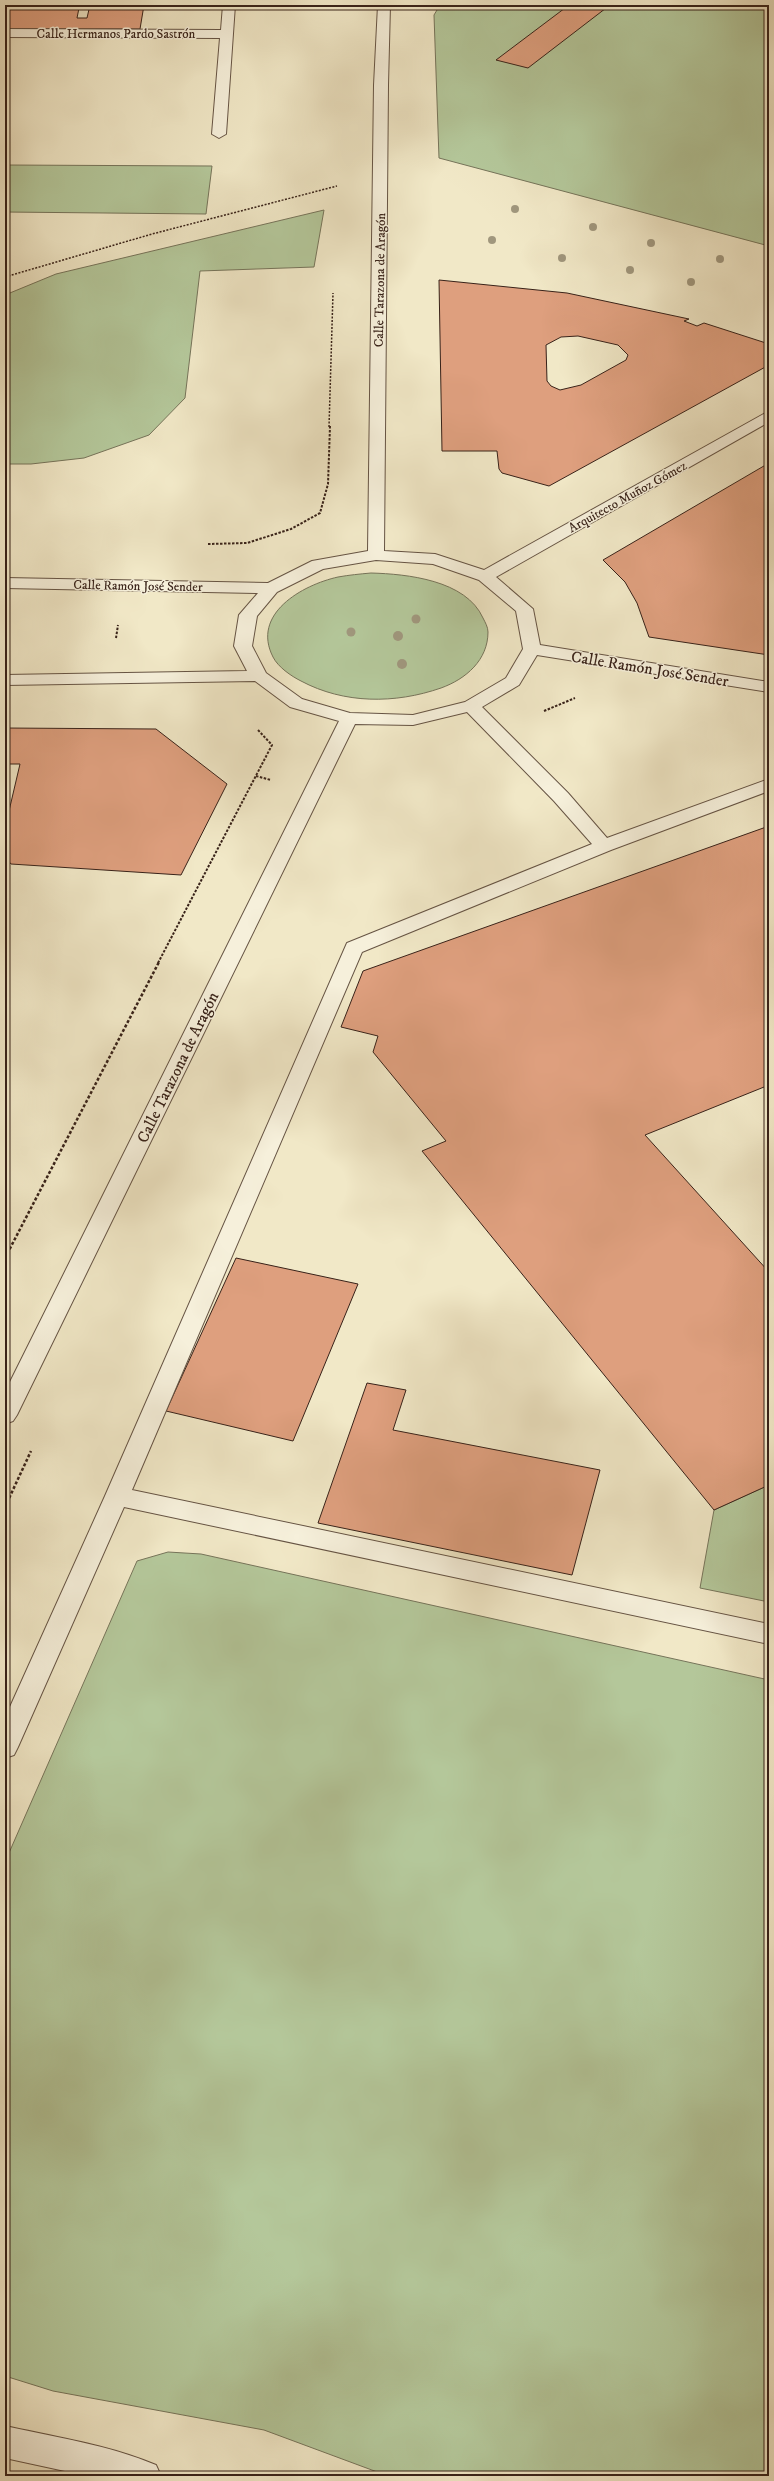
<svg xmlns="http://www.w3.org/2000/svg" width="774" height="2481" viewBox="0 0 774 2481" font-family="'IM FELL DW Pica',serif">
	<rect width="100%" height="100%" fill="#f1e8c7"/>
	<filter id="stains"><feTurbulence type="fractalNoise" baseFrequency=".005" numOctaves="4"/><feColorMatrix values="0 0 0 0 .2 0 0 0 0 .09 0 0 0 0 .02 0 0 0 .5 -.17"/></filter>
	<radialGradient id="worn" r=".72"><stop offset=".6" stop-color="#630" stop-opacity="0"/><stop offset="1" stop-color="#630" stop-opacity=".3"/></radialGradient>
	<path fill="#b4c79a" stroke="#76745a" d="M440 5H769V246L439 158 434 15Z
		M5 165 212 166 206 214 5 212Z
		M324 210 314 267 200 271 185 398 149 435 84 458 31 464H5V295L56 274Z
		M371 573C407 574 466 580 483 618 485 622 488 627 488 632 488 660 466 679 441 688 395 704 344 704 301 681 291 676 278 667 273 657 251 614 302 585 338 577 349 575 360 574 371 573Z
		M769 1485V1602L700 1588 714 1510Z
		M168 1552 201 1554 769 1680V2476H388L264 2430 53 2391 5 2376V1862L137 1561Z"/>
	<path fill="#de9f7e" stroke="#382219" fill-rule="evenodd" d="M90 5H144L140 29H5V8H79L77 18H87Z
		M569 5H610L528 68 496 60Z
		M439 280 567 293 689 319 684 321 697 326 704 323 769 344V365L549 486 502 473 499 469 497 451H442ZM578 336 618 345 628 355 626 360 581 385 560 390 551 386 547 381 546 345 561 337Z
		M769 463V655L649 637 637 603 625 582 603 560Z
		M5 728 156 729 227 784 181 875 11 864 5 857V828L20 764H5Z
		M769 826V1085L645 1135 769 1272V1485L714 1510 422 1151 446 1141 373 1052 378 1036 341 1027 363 971Z
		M236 1258 358 1284 293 1441 166 1411Z
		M367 1383 406 1390 393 1430 600 1470 572 1575 318 1523Z"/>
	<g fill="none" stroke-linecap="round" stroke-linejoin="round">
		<g stroke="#665444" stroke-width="2">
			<path id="minor" d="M223 5H235L226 134 219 138 212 134 220 38 5 37V29L221 30Z
				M378 5H390L388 85 384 551 435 554 484 570 769 411V422L496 577 533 609 540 645 769 682V692L537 655 519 685 482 707 568 793 607 838 769 779V791L611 850 362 952 132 1490 769 1624V1644L124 1507 18 1747 14 1755 5 1758V1718L105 1496 347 943 592 844 554 801 467 712 413 725 355 724 17 1415 13 1421 5 1424V1392L339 721 290 707 255 681 5 685V675L247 671 234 646 239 615 258 593 5 588V578L268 583 312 561 368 551 374 85ZM376 560 433 564 479 580 516 611 523 649 506 678 465 702 413 715 350 713 302 699 266 673 252 646 257 616 277 592 323 569Z
				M5 2426C55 2437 109 2445 156 2465L161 2476H88L5 2458Z"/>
		</g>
		<path stroke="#382219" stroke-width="1.5" stroke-dasharray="2 1.5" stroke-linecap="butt" d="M5 277 152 234 337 186
			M329 427 333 293"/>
		<path stroke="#382219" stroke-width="2" stroke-dasharray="2.5 1.5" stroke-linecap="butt" d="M208 544 247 543 291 529 320 513 328 484 330 426
			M116 638 118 625
			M544 711 575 698
			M256 776 271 780
			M158 963 272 745 258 730"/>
		<path stroke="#382219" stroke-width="2.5" stroke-dasharray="3 2" stroke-linecap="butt" d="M5 1258 159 962
			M5 1507 31 1451"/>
		<use href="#minor" fill="#f6f0db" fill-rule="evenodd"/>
	</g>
	<g fill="#a0977d">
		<circle cx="515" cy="209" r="4"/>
		<circle cx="593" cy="227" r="4"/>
		<circle cx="492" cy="240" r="4"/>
		<circle cx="651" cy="243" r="4"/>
		<circle cx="562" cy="258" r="4"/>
		<circle cx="720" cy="259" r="4"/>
		<circle cx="630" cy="270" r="4"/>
		<circle cx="691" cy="282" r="4"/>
		<circle cx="416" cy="619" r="4.5"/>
		<circle cx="351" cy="632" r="4.5"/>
		<circle cx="398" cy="636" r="5"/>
		<circle cx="402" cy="664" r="5"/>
	</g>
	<g text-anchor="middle" stroke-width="3" stroke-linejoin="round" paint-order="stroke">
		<g font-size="13" fill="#382219" stroke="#f6f0db">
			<text x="116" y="38">Calle Hermanos Pardo Sastrón</text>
			<text transform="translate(379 280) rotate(-89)" y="5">Calle Tarazona de Aragón</text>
			<text transform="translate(627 496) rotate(-29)" y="5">Arquitecto Muñoz Gómez</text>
			<text transform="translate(138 585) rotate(1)" y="5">Calle Ramón José Sender</text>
		</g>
		<g font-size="16" fill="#382219" stroke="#f6f0db">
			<text transform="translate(650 668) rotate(9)" y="6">Calle Ramón José Sender</text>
			<text transform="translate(177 1067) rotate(-64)" y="6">Calle Tarazona de Aragón</text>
		</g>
	</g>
	<rect width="774" height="2481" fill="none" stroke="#f1e8c7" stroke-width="20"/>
	<rect x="6" y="6" width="762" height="2469" fill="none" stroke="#382219" stroke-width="2"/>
	<rect x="10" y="10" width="754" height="2461" fill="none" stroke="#382219"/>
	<rect width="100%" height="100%" filter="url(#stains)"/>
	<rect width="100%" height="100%" fill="url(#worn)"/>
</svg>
